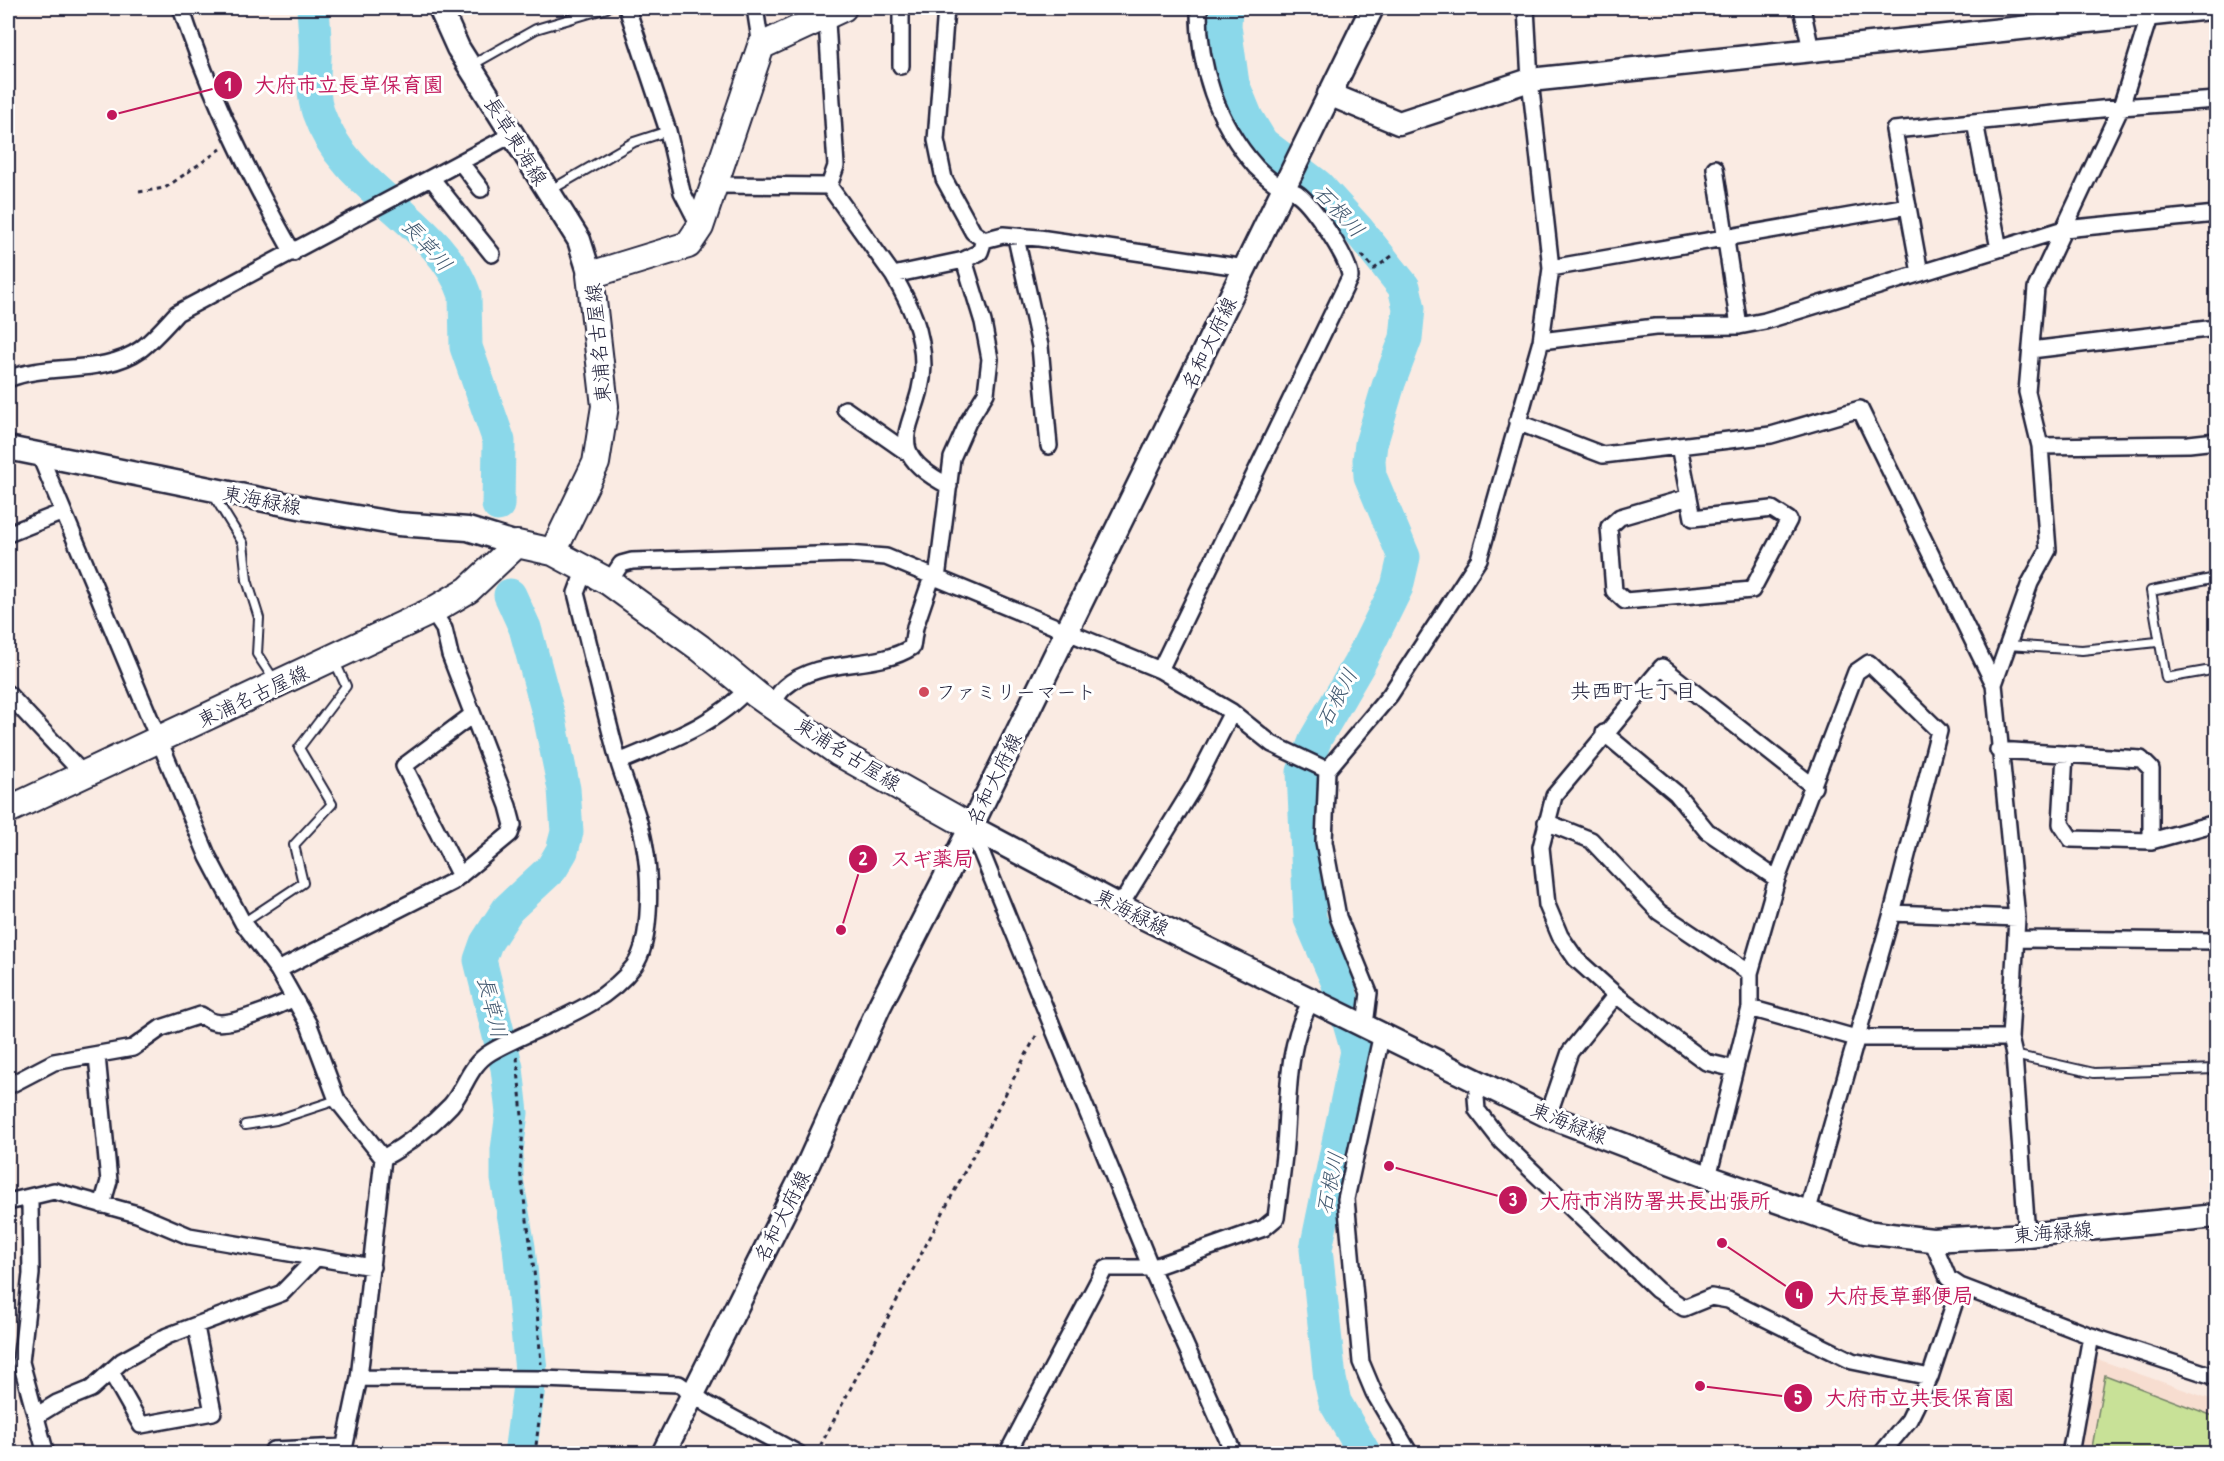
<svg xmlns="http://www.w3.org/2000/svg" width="2224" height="1461" viewBox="0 0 2224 1461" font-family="'Patrick Hand','Klee One',sans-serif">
	<rect width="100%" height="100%" fill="#faebe3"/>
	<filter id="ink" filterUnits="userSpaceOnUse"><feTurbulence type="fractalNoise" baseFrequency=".0167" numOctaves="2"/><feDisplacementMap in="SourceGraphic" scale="12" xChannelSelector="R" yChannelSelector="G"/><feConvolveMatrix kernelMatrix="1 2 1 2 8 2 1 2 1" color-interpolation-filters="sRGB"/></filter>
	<g filter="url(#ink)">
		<path fill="#f7ddd0" d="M2094 1358 2216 1401V1453L2078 1454Z"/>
		<path fill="#c8e197" stroke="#758269" stroke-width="1.5" d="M2105 1375 2216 1417V1453H2091Z"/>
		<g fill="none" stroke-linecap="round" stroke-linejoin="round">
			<path stroke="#8bd8ea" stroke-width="33" d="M313 8C314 24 316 41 315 58 314 77 312 94 318 112 344 190 441 222 465 295L466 347 499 441 498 505
				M1226 8 1225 26 1233 84 1247 118 1262 143 1317 185 1359 231 1404 287 1409 308 1406 338 1389 383 1371 444 1369 460 1370 476 1404 557 1397 587 1359 664 1316 738 1303 772 1310 919 1337 981 1357 1051 1316 1249 1330 1379 1335 1402 1365 1454
				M510 595 525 628 550 720 564 789 567 832 562 851 552 868 508 909 486 943 480 960 507 1068 512 1113 507 1150V1179L519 1247 531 1371 520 1454"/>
			<g stroke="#22223b" stroke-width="12">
				<path id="lane" d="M472 65 536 29 607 8
					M549 191 634 142 668 131
					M218 493 217 501 243 543 247 580 259 618 257 654 275 681
					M2008 645 2082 650 2157 642
					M2206 671 2166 678 2151 591 2216 578
					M243 923 303 883 294 845 332 804 299 748 346 686 335 662
					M2014 1055 2094 1073 2216 1069
					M245 1125 276 1120 337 1100"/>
			</g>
			<g stroke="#22223b" stroke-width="20">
				<path id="street" d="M181 8C210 95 248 174 293 253
					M627 8 668 131 682 192 700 227
					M755 8 761 46
					M946 8 936 140 944 179 973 232 984 240
					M1802 8 1811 50
					M823 17 827 22 836 166 829 186
					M901 66V8
					M1975 122 1999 249
					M461 163 481 189
					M1715 168 1739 326
					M432 179 492 254
					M714 185 829 186 893 275 964 260 980 252 984 240
					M1016 238 1040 346 1049 446
					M984 240 1003 235 1039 238 1246 268
					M1551 268 1908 206
					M1920 273 1894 130 2121 107 2216 100
					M893 275C910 304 923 331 923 366 922 424 873 447 949 486
					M1541 341 1655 327 1739 326 1765 321 2064 229 2216 214
					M2031 350 2216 328
					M8 379C49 362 103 376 141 349 154 339 166 325 177 313L513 134
					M845 409 908 453
					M1517 422 1603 455 1771 435 1860 409 1994 684
					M1679 446 1693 518 1772 509 1789 520 1752 590 1625 601 1614 591 1609 527 1620 517 1689 497
					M2040 446 2189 444 2216 441
					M40 456 208 857 243 923 278 970 309 1025 337 1100 383 1158 359 1378 343 1454
					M8 534 63 512
					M937 579 952 458 968 422 986 393 990 359 983 322 964 260
					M609 582 621 564 632 561 847 554 886 557 1160 670 1232 712 1194 786 1120 906
					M1160 670 1350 277C1350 260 1312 204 1298 194 1295 191 1289 190 1285 189 1275 185 1263 174 1256 167 1217 123 1198 66 1199 8
					M8 694 84 775
					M771 705C776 699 780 691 785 687 820 656 875 671 912 647L915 627 932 577
					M1232 712 1272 744 1327 770
					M1604 733 1676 793 1707 831 1777 879
					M1998 750 2141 759 2151 769V841
					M2065 754 2061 824 2071 839 2151 841 2216 823
					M619 762C663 743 716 725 748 688
					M1546 822 1591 840 1659 912 1750 973
					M971 827 1151 1268 1234 1454
					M460 876 404 766 472 715
					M1892 913 2017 918
					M2017 939 2216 941
					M278 970 452 882 510 834 513 825 508 806 450 655 444 629 432 611
					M1750 1008 1856 1038H2010
					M1365 1025 1369 993 1338 917 1324 842 1327 770 1390 695 1479 559 1541 341 1551 268 1530 80 1526 8
					M1382 1033 1346 1199 1361 1362 1374 1393 1410 1454
					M97 1056 109 1181 102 1205
					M1735 1069 1706 1062 1616 995 1576 959 1560 936 1547 905 1541 847 1554 796 1662 667 1814 787
					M1482 1083 1476 1097 1477 1110 1501 1141 1657 1290 1684 1308 1711 1297 1728 1300 1852 1361 1930 1377
					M8 1086 54 1062 133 1048 161 1028 201 1015C205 1018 209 1021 214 1022 230 1027 279 1006 294 998
					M1548 1116 1570 1052 1616 995
					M383 1158C407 1145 432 1125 451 1105 466 1087 469 1065 491 1052 539 1024 599 1012 634 966 653 941 650 872 644 842 639 814 626 787 618 760 603 704 590 648 576 593L585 569
					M1708 1177 1750 1008V973L1777 879 1856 672 1869 663 1939 731 1892 913 1807 1213
					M8 1202 54 1191 137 1214 189 1236 372 1267
					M30 1203 31 1274 21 1362 46 1454
					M2027 1235 2014 1055 2010 1038 2017 918 1994 684 2030 583 2048 550 2040 446 2027 392 2036 288 2121 107 2150 14
					M1932 1240 1948 1278 1960 1286 2091 1336 2216 1377
					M111 1372 141 1425 213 1412 196 1327
					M359 1378 541 1379 679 1384 707 1404 799 1454
					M36 1416 57 1403 91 1389 122 1361 167 1336 282 1293 316 1258
					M273 1450 344 1447
					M1007 1454 1104 1270 1108 1268H1151L1264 1228 1276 1218C1279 1194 1283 1169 1285 1145 1289 1094 1286 1046 1311 1001
					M1881 1454 1909 1420 1930 1377 1960 1286
					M2070 1454 2091 1336"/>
			</g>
			<g stroke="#22223b" stroke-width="27">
				<path id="secondary" d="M440 8 458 48 579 240 590 275
					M1329 94 1399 123 1530 80 2210 8
					M8 448 309 509 398 524 468 529 517 544
					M971 827 1120 906 1548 1116 1708 1177 1865 1232 1932 1240 2027 1235 2216 1216
					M663 1454 809 1162 879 1007 971 827 1372 8"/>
			</g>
			<g stroke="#22223b" stroke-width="30">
				<path id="primary" d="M553 552 596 463 605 406 590 275 688 245 700 227 761 46 843 8
					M8 810 432 611 468 590 517 544 553 552 609 582 700 648 757 695 839 753 971 827"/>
			</g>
			<path stroke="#22223b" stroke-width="3" stroke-dasharray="4.5 4.5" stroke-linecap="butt" d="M139 192 165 188 221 149
				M1362 255 1374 269 1392 256
				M517 1057 523 1128 520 1170 534 1270 541 1364
				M535 1454 542 1395
				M816 1454 1037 1034"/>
			<use href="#lane" stroke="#fff" stroke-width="8"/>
			<use href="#street" stroke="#fff" stroke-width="15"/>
			<use href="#secondary" stroke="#fff" stroke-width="22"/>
			<use href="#primary" stroke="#fff" stroke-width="26"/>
		</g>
	</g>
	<circle fill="#d1495b" stroke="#fff" stroke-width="2" cx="924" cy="692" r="6"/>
	<g text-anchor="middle" stroke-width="6" stroke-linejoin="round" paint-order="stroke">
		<g font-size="20" fill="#22223b" stroke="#fff">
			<text transform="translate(516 141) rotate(58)" y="7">長草東海線</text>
			<text transform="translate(598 343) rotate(-95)" y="7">東浦名古屋線</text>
			<text transform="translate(1209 343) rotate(-64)" y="7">名和大府線</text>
			<text transform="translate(262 500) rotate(11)" y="7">東海緑線</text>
			<text transform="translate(253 696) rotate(-25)" y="7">東浦名古屋線</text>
			<text transform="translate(848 754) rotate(32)" y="7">東浦名古屋線</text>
			<text transform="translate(994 779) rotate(-64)" y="7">名和大府線</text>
			<text transform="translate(1132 912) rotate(27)" y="7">東海緑線</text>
			<text transform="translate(1569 1123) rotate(22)" y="7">東海緑線</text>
			<text transform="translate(782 1216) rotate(-63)" y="7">名和大府線</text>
			<text transform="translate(2053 1232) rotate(-5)" y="7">東海緑線</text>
		</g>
		<g font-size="20" fill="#22223b" stroke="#fff" text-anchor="start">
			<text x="936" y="699">ファミリーマート</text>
		</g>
		<g font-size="21" font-style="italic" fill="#425970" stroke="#fff">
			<text transform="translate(1339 211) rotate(47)" y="7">石根川</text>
			<text transform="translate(427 245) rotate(48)" y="7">長草川</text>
			<text transform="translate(1337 698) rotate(-62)" y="7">石根川</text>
			<text transform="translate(492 1007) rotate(76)" y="7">長草川</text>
			<text transform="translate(1330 1183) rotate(-78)" y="7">石根川</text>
		</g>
		<g font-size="21" fill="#22223b" stroke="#fff">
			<text x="1633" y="698">共西町七丁目</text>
		</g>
	</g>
	<path fill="none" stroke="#c2185b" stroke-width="2" d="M112 115L228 85M841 930L863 859M1389 1166L1513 1200M1722 1243L1799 1295M1700 1386L1798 1398"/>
	<g fill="#c2185b" stroke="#fff" stroke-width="2">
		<circle cx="112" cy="115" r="6"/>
		<circle cx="841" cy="930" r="6"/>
		<circle cx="1389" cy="1166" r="6"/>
		<circle cx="1722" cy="1243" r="6"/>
		<circle cx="1700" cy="1386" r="6"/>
		<circle cx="228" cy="85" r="15"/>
		<circle cx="863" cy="859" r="15"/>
		<circle cx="1513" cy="1200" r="15"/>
		<circle cx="1799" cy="1295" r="15"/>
		<circle cx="1798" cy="1398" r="15"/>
	</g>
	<g font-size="18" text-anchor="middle" font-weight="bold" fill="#fff">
		<text x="228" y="91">1</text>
		<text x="863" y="865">2</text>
		<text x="1513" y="1206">3</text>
		<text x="1799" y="1302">4</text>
		<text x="1798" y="1404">5</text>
	</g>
	<g font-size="21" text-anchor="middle" font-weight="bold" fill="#c2185b" stroke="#fff" stroke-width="6" stroke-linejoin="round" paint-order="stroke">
		<text x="349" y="92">大府市立長草保育園</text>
		<text x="932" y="866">スギ薬局</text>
		<text x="1655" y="1208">大府市消防署共長出張所</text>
		<text x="1900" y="1303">大府長草郵便局</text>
		<text x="1920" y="1405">大府市立共長保育園</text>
	</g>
	<rect width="2224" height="1461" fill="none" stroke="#fff" stroke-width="30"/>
	<rect x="15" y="15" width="2194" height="1431" fill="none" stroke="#22223b" stroke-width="2" filter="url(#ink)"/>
</svg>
